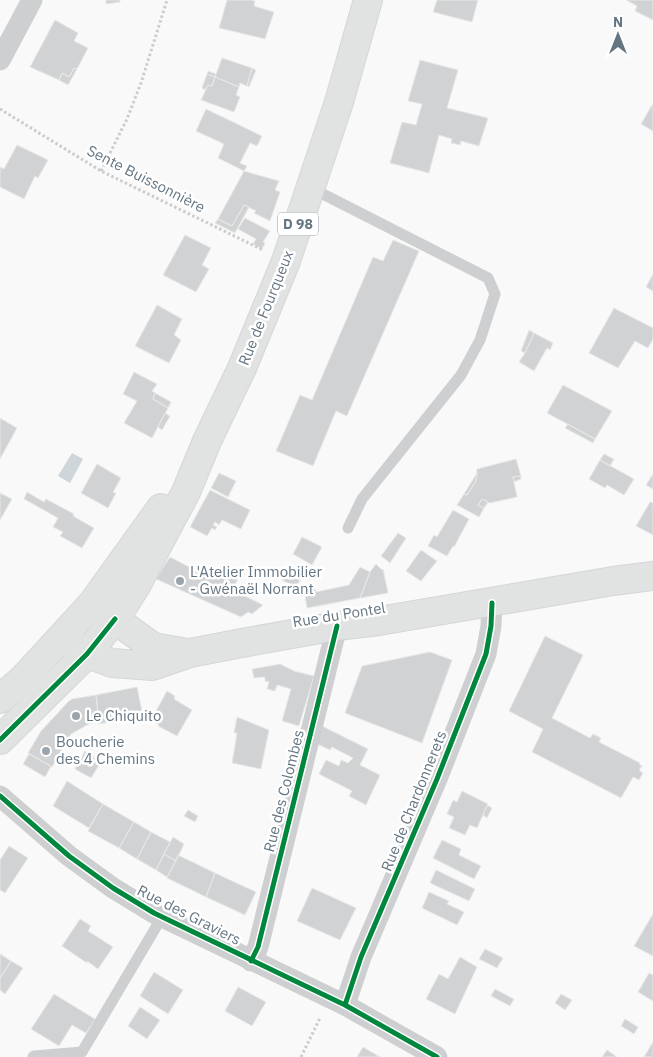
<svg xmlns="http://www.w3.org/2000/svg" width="653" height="1057" viewBox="0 0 653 1057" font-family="'IBM Plex Sans',sans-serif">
	<rect width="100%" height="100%" fill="#f9f9f9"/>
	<path fill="#ced6d9" d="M72 453 83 459 70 483 58 476Z"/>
	<path fill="#d0d2d3" stroke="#e8e8e8" d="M106 0H120V2L106 4Z
		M227 0H251L255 1 254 6 274 12 265 39 219 28Z
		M437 0H478L472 22 433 12Z
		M626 0H653V20L635 11 637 6Z
		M55 20 78 33 74 41 88 48 77 69 74 68 69 77 62 73 59 80 30 67Z
		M222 58 252 68 247 86 240 83 239 87 215 77Z
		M420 60 458 70 447 108 488 118 479 146 461 141 460 145 451 143 452 139 439 135 429 173 390 163 402 122 416 125 422 104 408 101Z
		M74 68 77 69 68 85 59 80 62 73 69 77Z
		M252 68 256 70 249 87 247 86Z
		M208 71 216 74 215 77 207 74Z
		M207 74 215 77 212 86 208 85 205 90 202 88Z
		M215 77 239 87 236 95 240 97 234 112 201 100 208 85 212 86Z
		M652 105H653V131L641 124Z
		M206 109 262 136 257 146 250 143 240 163 247 166 244 171 218 158 224 144 196 131Z
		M17 145 48 160 38 178 35 176 24 199 0 187V167L4 169Z
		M244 171 279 181 275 190 280 192 270 221 254 213 256 211 244 205 232 226 218 219Z
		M244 205 249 207 235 233 215 223 218 219 232 226Z
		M245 218 270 231 263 242 265 243 262 249 253 244 256 239 238 229Z
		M185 235 211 248 202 265 209 269 196 292 163 275Z
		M393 240 419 251 347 416 336 411 313 466 276 451 300 395 312 400 373 257 383 261Z
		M653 274V291L646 287Z
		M157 305 182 319 174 335 181 340 169 363 135 346Z
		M614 308 653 328V339L648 348 635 341 618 368 589 353Z
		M529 330 534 333 525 353 521 351Z
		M534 333 553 343 550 350 547 348 534 371 519 362 525 353Z
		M134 372 157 384 152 391 155 393 153 399 168 408 152 438 124 423 137 401 123 394Z
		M563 385 612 411 595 439 547 413Z
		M155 393 171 402 168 408 153 399Z
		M165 413 170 416 162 430 158 427Z
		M0 418 17 428 0 459Z
		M568 424 595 439 593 443 565 428Z
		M604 454 614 459 610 466 600 460Z
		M516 459 521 476 513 477 517 497 490 503 482 499 478 505 484 508 479 517 457 505 464 494 467 495 476 481 477 469Z
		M600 460 634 479 624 495 607 485 605 488 589 479Z
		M97 464 121 478 113 492 116 493 108 508 81 493Z
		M219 473 236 481 228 497 211 488Z
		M477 473 476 481 467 495 464 494Z
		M653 474V489L646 485Z
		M521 476V479L514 482 513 477Z
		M210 490 250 510 241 529 222 520 219 525 215 522 213 525 217 527 215 530 212 528 207 536 190 527Z
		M27 492 44 502 46 499 74 514 73 516 94 528 82 548 60 536 63 532 53 527 58 518 24 499Z
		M0 493 12 499 0 520Z
		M482 499 488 502 484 508 478 505Z
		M650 502 653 503V535L636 526Z
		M453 510 469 519 454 547 453 546 447 556 428 546 434 535 437 537Z
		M398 533 406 538 390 563 381 556Z
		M302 537 322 547 312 565 293 554Z
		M421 550 437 561 421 581 406 571Z
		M170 557 212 579 218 568 238 578 233 590 263 605 252 614 248 612 241 617 156 579Z
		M376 564 382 570 383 569 388 593 360 598 370 572Z
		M360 567 370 572 360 598 307 608 304 590 315 588 316 592 349 585Z
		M287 571 301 578 296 587 282 580Z
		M545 636 583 655 552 718 590 738 593 734 601 738 599 742 640 763 639 764 642 766 639 770 643 773 639 780 633 777 621 798 532 752 543 729 509 711Z
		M430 652 452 660 422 743 345 713 362 666Z
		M280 664 294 671 314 676 299 726 282 721 291 689 277 685 275 691 267 689 269 682 265 681V677L254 678 252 669Z
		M137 687 143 716 99 724 96 695Z
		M167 691 175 696 174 699 192 710 177 736 158 726 159 725 151 720Z
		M96 695 99 722 89 724 71 734 52 767 28 753 41 731 68 702 72 699Z
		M237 717 269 730 261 769 232 763 237 733H234Z
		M318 724 368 749 360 765 380 775 366 805 349 796 352 791 319 774 326 760 339 766 341 760 348 763 353 758 332 747 330 750 313 742Z
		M85 751 101 762 91 778 75 769Z
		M29 754 51 766 45 777 23 764Z
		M67 781 103 804 89 828 53 806Z
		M462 791 488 804 477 828 470 825 465 835 449 828 454 817 447 814 453 800 457 802Z
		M103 804 134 822 119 848 88 831Z
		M487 805 492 808 487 818 483 815Z
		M188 810 198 816 195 822 184 816Z
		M134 822 151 832 137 859 119 848Z
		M151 832 170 842 156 870 137 859Z
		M173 837 184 844 176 861 164 854Z
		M442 840 461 849 459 855 481 866 474 879 433 858Z
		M9 846 28 858 5 893 0 890V860Z
		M164 854 176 861 167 877 156 870Z
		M178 855 215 873 206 897 167 878Z
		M436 870 475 889 469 901 430 883Z
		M215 873 256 892 245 915 206 897Z
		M312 888 356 908 340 940 297 921Z
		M429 892 449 901 447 904 464 912 457 925 422 908Z
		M653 914V956L634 946Z
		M80 919 91 926 88 931 113 947 98 969 87 961V963L62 946Z
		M485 949 503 958 497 968 479 959Z
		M0 954 11 961 0 978Z
		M460 957 477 967 455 1014 426 999 439 974 448 979Z
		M11 961 23 968 5 994 0 990V978Z
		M154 972 183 990 168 1014 140 996Z
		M649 973 653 975V1001L638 992Z
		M238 987 266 1002 252 1026 225 1011Z
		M495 989 514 999 510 1006 491 996Z
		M54 994 95 1019 86 1033 72 1025 59 1046 31 1029Z
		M561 994 572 1000 565 1010 555 1003Z
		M140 1007 160 1020 147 1039 128 1026Z
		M625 1019 638 1027 634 1034 621 1026Z
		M653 1042V1057H644Z
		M363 1047 380 1057H357Z
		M607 1050 617 1057H602Z"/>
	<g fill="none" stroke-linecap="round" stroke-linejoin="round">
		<g stroke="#d5d6d7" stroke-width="30">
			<path id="secondary" d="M95 605 153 647 188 653
				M63 637 87 654 112 663 152 666 190 653 242 643 337 626 379 621 613 581 653 576"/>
		</g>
		<g stroke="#d5d6d7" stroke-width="30">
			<path id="primary" d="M0 699 24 678 92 604 161 508
				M0 740 87 654 115 619 136 586 186 492 207 441 242 368 286 261 339 102 368 0"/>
		</g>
		<path stroke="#cbcccd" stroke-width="3" stroke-dasharray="2.5 2.5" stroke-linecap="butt" d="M0 109 101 171 263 250
			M101 171 127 119 141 83 167 0
			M301 1057 320 1018"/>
		<path stroke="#cecfd0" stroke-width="11" d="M311 188 488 278 495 294 480 340 461 375 362 499 348 528
			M33 1057 34 1056 82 1052 162 917"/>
		<path stroke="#cecfd0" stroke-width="21" d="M0 60 32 0
			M0 796 69 856 113 888 154 913 345 1005 437 1057
			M251 961 258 947 337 626
			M345 1005 361 957 437 779 486 654 491 626 492 603"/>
		<use href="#secondary" stroke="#e1e2e2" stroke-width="28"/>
		<use href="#primary" stroke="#e1e2e2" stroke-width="28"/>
		<g stroke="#fff" stroke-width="8">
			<path id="cycleway" d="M0 740 87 654 115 619
				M0 796 69 856 113 888 154 913 345 1005 437 1057
				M251 961 258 947 337 626
				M345 1005 361 957 437 779 486 654 491 626 492 603"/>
		</g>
		<use href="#cycleway" stroke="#00873e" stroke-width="5"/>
	</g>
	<g fill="#99a4ac" stroke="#fff" stroke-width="2">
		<circle cx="180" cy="581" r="5"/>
		<circle cx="76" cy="716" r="5"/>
		<circle cx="46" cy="751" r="5"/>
	</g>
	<g text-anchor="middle" stroke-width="5" stroke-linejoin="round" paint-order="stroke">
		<rect fill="#fff" stroke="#939fa8" stroke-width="1" x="278" y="212.5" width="40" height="23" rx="4"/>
		<g font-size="14" font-weight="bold" fill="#657683">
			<text x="298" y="229">D 98</text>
		</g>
		<g font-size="15" fill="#657683" stroke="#fff">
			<text transform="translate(146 179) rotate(27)" y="5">Sente Buissonnière</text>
			<text transform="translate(266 308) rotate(-68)" y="5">Rue de Fourqueux</text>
			<text transform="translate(339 615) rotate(-9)" y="5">Rue du Pontel</text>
			<text transform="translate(284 791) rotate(-76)" y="5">Rue des Colombes</text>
			<text transform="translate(414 801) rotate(-68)" y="5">Rue de Chardonnerets</text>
			<text transform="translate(189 915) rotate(27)" y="5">Rue des Graviers</text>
		</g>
		<g font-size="15" fill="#657683" stroke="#fff" text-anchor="start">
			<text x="190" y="577">L'Atelier Immobilier<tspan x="190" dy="17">- Gwénaël Norrant</tspan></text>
			<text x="86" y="721">Le Chiquito</text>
			<text x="56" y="747">Boucherie<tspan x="56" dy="17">des 4 Chemins</tspan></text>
		</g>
	</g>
	<g transform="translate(618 35)" stroke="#ffffff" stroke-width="4" paint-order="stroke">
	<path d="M0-4L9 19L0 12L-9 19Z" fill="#657683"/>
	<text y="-8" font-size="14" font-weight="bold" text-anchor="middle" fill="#657683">N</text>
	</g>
</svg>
